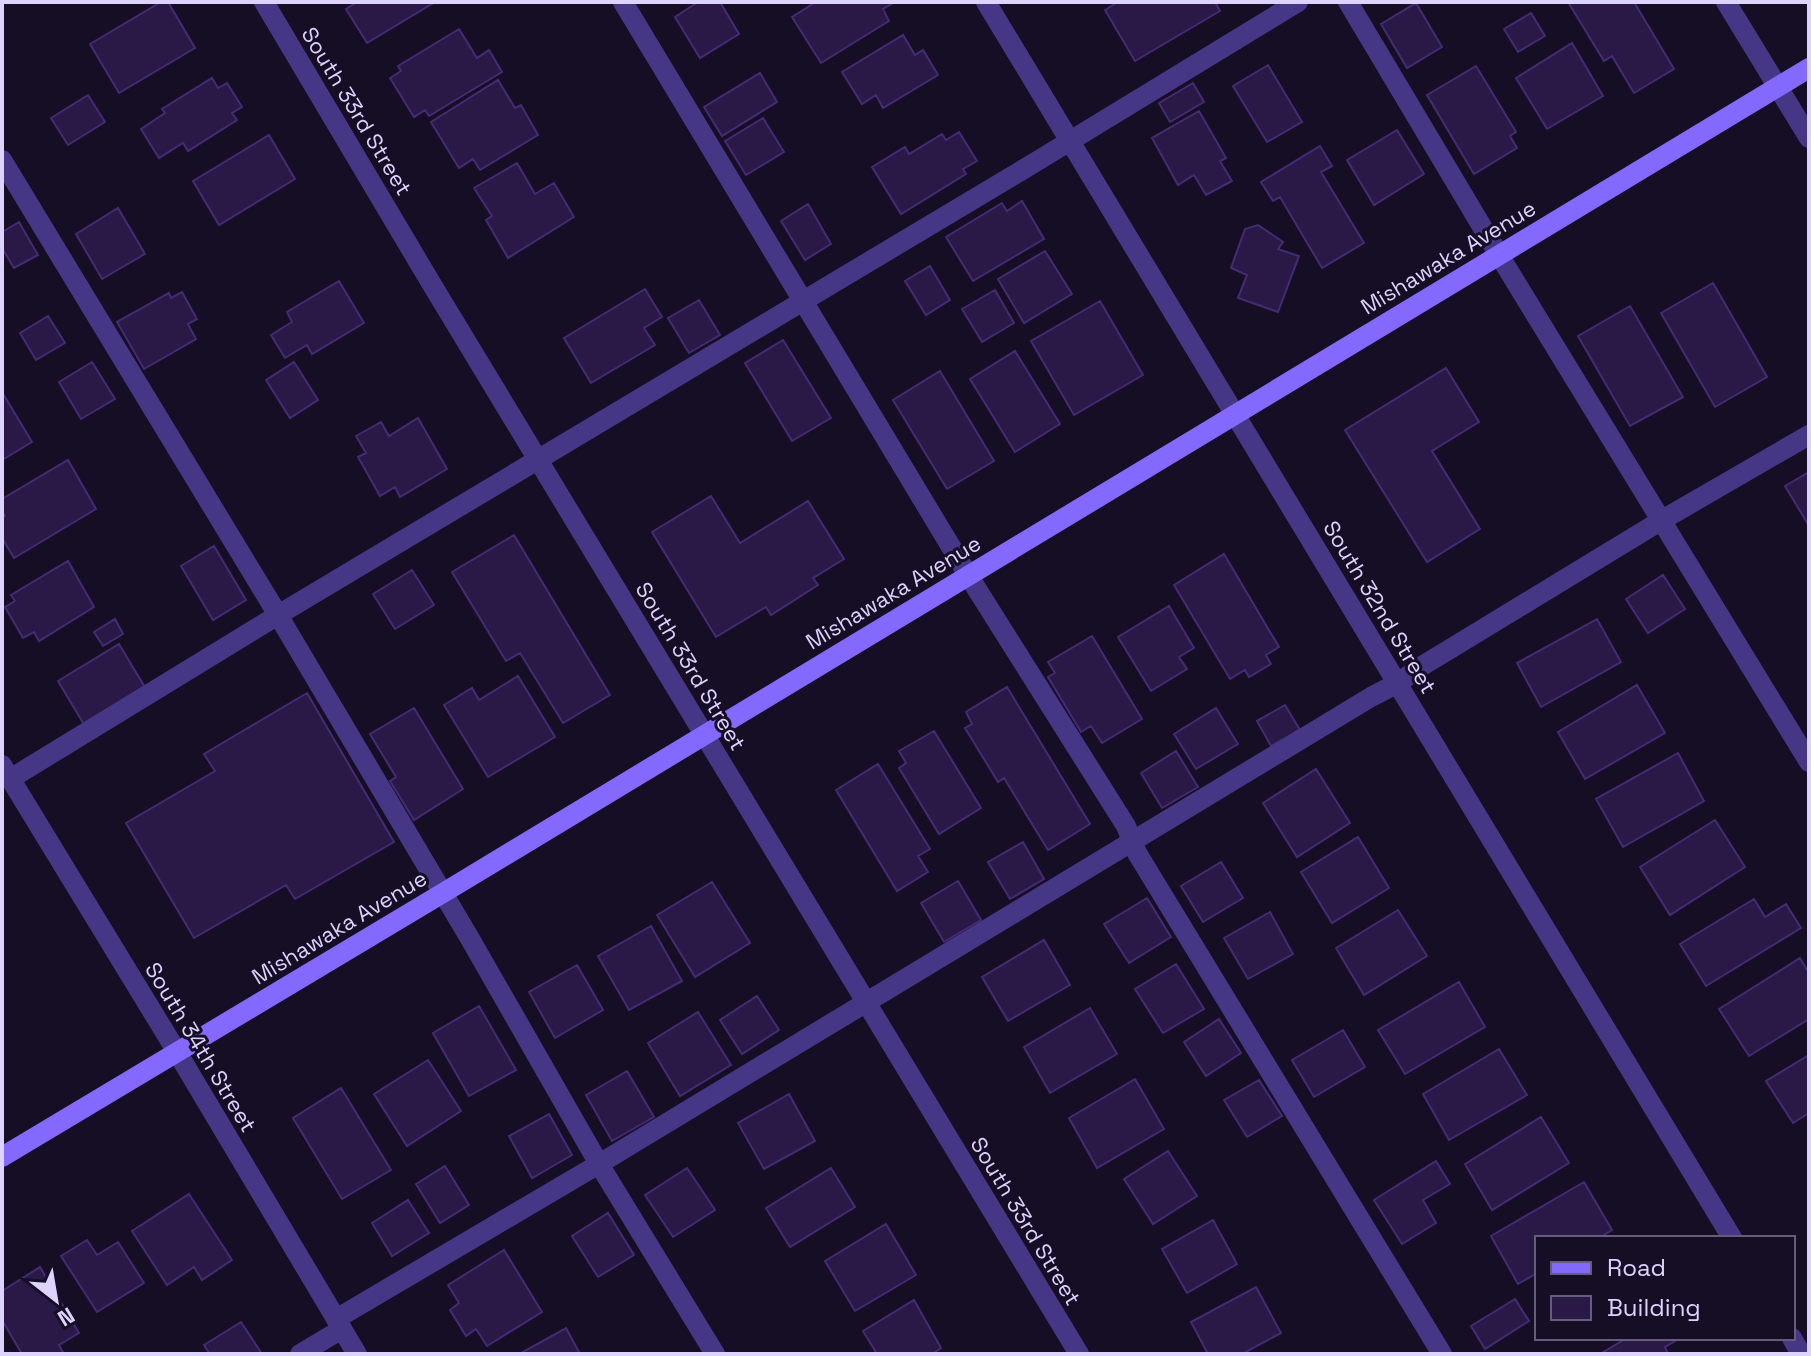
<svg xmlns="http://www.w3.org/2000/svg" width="1811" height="1356" viewBox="0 0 1811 1356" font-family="'Space Grotesk',sans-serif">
	<rect width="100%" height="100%" fill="#160e25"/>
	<path fill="#2a1947" stroke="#442b74" stroke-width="2" d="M161 2H168L195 48 119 93 90 44Z
		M357 2H435L367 43 346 9Z
		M698 2H720L739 34 700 58 675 17Z
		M816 2H895L883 9 889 21 821 63 792 17Z
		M1118 2H1215L1220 11 1135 61 1105 10Z
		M1568 2H1634L1674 69 1634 93 1612 56 1604 61Z
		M1416 3 1442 47 1407 68 1381 24Z
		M1531 13 1545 36 1518 52 1504 29Z
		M459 29 477 58 489 50 502 72 429 116 425 110 414 117 390 78 401 71 398 66Z
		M903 35 915 55 923 50 938 75 883 108 876 95 862 104 842 72Z
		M1572 43 1603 96 1547 129 1516 78Z
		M1268 65 1302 122 1267 142 1233 86Z
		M1476 66 1516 132 1510 136 1517 148 1474 174 1427 95Z
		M760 73 777 102 722 136 704 107Z
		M212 78 218 88 227 83 242 107 232 113 237 120 188 151 183 143 159 158 141 129 165 113 162 109Z
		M498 80 515 108 521 105 538 135 480 170 473 159 459 168 431 122Z
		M1193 83 1204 102 1170 122 1159 103Z
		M88 95 105 122 68 145 51 118Z
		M1199 111 1226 158 1220 161 1232 181 1206 195 1194 175 1178 185 1152 138Z
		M763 118 784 152 746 175 725 141Z
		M1397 130 1424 174 1374 205 1347 160Z
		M959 132 977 161 963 169 966 174 901 214 872 167 905 147 909 154 942 134 946 140Z
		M269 135 295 179 219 225 193 181Z
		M1320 146 1332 166 1321 172 1364 243 1322 268 1280 197 1273 201 1261 182Z
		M517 163 535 194 554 183 574 217 508 258 486 220 492 216 474 188Z
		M1022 201 1044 239 973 281 946 237 1002 203 1007 211Z
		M808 204 831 244 805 260 781 221Z
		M118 208 145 254 102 279 76 234Z
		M19 222 38 255 14 268 2 248V232Z
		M1258 225 1283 242 1278 249 1299 256 1278 312 1238 298 1247 275 1231 268 1245 229Z
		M1045 251 1072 294 1024 323 998 279Z
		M930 266 950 300 926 315 905 281Z
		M339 281 364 323 312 354 307 345 285 358 271 335 292 322 287 312Z
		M1713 283 1767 377 1715 407 1661 313Z
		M645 289 662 317 644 328 655 345 591 383 564 338Z
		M995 290 1014 323 982 342 962 309Z
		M182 292 197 319 188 324 196 339 144 369 117 322 169 293 171 298Z
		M699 300 720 335 689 353 668 318Z
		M1100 301 1143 375 1074 415 1031 341Z
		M1630 306 1683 397 1630 426 1578 336Z
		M48 316 65 343 36 360 20 333Z
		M783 340 831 418 792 441 745 363Z
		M1015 351 1060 424 1015 452 970 379Z
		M92 362 115 399 81 419 59 382Z
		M294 362 318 400 290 418 266 380Z
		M1446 368 1479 422 1432 451 1480 529 1427 562 1345 430Z
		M940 371 994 461 947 489 893 400Z
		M2 392 32 442 2 460Z
		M418 418 447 469 400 497 395 487 380 496 358 457 366 453 356 436 381 422 389 436Z
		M68 460 96 509 14 558 2 538V518L5 516 2 511V499Z
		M1809 472V526L1785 486Z
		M711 496 740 543 808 501 844 559 813 578 818 585 771 615 766 607 716 637 652 532Z
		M514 535 610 695 563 723 520 653 506 661 452 572Z
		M214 546 246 600 213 620 181 566Z
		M1224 554 1279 647 1266 655 1271 664 1249 677 1245 670 1230 679 1174 585Z
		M68 561 94 607 39 641 34 632 23 638 5 607 15 601 11 595Z
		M412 570 434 605 395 629 373 594Z
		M1663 575 1685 609 1648 633 1626 599Z
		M1169 606 1194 648 1179 657 1187 669 1151 691 1118 637Z
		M115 619 123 634 103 646 94 632Z
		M1597 619 1621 662 1541 707 1517 663Z
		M1092 636 1142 719 1102 743 1091 726 1081 732 1048 677 1055 673 1048 662Z
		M119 644 146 689 85 726 58 681Z
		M518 676 555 737 488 777 444 705 472 688 479 700Z
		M1637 685 1665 733 1585 779 1558 732Z
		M1007 687 1090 824 1048 850 1004 778 998 782 965 728 972 724 966 712Z
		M307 693 394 842 295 899 286 885 194 938 126 823 215 771 204 754Z
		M1285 705 1300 730 1271 746 1257 721Z
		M414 708 463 789 414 820 390 781 396 777 370 734Z
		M1216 708 1238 744 1196 769 1174 734Z
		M934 731 981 808 939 834 899 768 906 763 899 751Z
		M1176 751 1198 787 1162 808 1141 773Z
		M1678 753 1704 801 1623 847 1596 799Z
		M878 764 930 849 918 856 928 872 897 891 836 790Z
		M1316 769 1350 823 1297 857 1263 803Z
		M1715 820 1745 867 1670 915 1640 867Z
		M1358 837 1389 888 1332 923 1301 872Z
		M1023 842 1044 879 1010 899 988 862Z
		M1221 862 1243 898 1203 922 1181 886Z
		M958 881 981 920 944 942 921 903Z
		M712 882 750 943 695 977 657 915Z
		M1147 898 1171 937 1129 963 1104 924Z
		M1754 899 1765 917 1786 904 1801 928 1706 986 1680 944Z
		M1398 910 1427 956 1364 995 1336 948Z
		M1270 912 1293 954 1248 979 1224 938Z
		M651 926 682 981 629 1010 598 956Z
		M1044 940 1070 985 1008 1021 982 977Z
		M1800 958 1809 973V1019L1749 1056 1719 1009Z
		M1176 964 1204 1009 1163 1033 1135 989Z
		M577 965 603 1010 555 1038 529 992Z
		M1459 982 1485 1027 1405 1074 1378 1030Z
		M757 996 779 1030 742 1054 720 1020Z
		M479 1006 516 1070 469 1096 433 1033Z
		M1090 1008 1117 1054 1050 1093 1024 1047Z
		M698 1012 731 1065 680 1096 648 1043Z
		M1219 1019 1241 1053 1206 1076 1184 1042Z
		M1343 1030 1365 1067 1314 1097 1292 1060Z
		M1499 1049 1527 1095 1449 1140 1423 1094Z
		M1809 1055V1113L1793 1123 1766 1081Z
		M428 1060 461 1111 407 1146 374 1094Z
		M627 1071 654 1117 612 1141 586 1095Z
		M1135 1079 1164 1129 1097 1168 1069 1118Z
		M1259 1080 1282 1116 1247 1137 1224 1100Z
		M341 1088 391 1170 342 1199 293 1118Z
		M789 1094 815 1141 764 1169 738 1123Z
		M549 1114 572 1155 532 1178 509 1136Z
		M1541 1117 1569 1163 1492 1210 1465 1164Z
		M1168 1151 1197 1196 1153 1224 1124 1179Z
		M1436 1161 1450 1184 1423 1200 1436 1223 1402 1244 1374 1200Z
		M445 1166 469 1205 440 1223 416 1184Z
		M687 1168 715 1210 673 1237 645 1195Z
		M831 1168 855 1207 790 1247 766 1208Z
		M1584 1182 1612 1230 1599 1238H1537V1273L1518 1284 1491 1236Z
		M189 1194 232 1260 202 1280 194 1267 167 1285 132 1231Z
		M408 1200 429 1233 392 1256 372 1223Z
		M608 1213 634 1255 598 1277 572 1236Z
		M1213 1220 1237 1264 1187 1293 1162 1249Z
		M886 1224 916 1275 855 1311 825 1261Z
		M87 1240 97 1255 118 1242 144 1283 97 1312 61 1256Z
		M504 1250 542 1312 487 1346 476 1329 466 1336 450 1310 459 1303 448 1285Z
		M40 1267 79 1333 59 1345 64 1354H22L2 1320V1291Z
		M1256 1287 1281 1333 1242 1354H1208L1191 1322Z
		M1515 1299 1529 1321 1485 1349 1471 1326Z
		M914 1300 941 1348 932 1354H877L863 1331Z
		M241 1322 262 1354H210L204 1345Z
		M566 1328 580 1354H519Z
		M1627 1338H1674L1675 1341 1665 1347 1668 1354H1600Z"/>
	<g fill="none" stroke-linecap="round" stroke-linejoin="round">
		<path stroke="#463786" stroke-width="20" d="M623 2 968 575 1126 826 1137 853 1442 1354
			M1348 2 1499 255 1809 762
			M2 160 278 615 469 937 599 1164 715 1354
			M10 779 278 615 1029 166 1298 2
			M336 1319 599 1164 1371 697 1398 683 1422 666 1662 520 1809 435
			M300 1354 342 1329"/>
		<path stroke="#463786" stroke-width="20" d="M264 2 431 283 1079 1354
			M986 2 1732 1238
			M1726 2 1809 138
			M2 765 177 1052 357 1354
			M1792 1338 1801 1354"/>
		<path stroke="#8469ff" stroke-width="20" d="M2 1157 443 893 1809 68"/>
	</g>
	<g text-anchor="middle" stroke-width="6" stroke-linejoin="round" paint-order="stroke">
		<g font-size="22" fill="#ded2ff" stroke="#160e25">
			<text transform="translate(357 111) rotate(59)" y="8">South 33rd Street</text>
			<text transform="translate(1448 257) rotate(-31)" y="8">Mishawaka Avenue</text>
			<text transform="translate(893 592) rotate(-31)" y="8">Mishawaka Avenue</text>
			<text transform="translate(1380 607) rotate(59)" y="8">South 32nd Street</text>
			<text transform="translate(691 666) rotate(59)" y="8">South 33rd Street</text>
			<text transform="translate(339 927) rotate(-31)" y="8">Mishawaka Avenue</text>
			<text transform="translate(201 1047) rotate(59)" y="8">South 34th Street</text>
			<text transform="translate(1026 1221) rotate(59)" y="8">South 33rd Street</text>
		</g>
	</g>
	<rect width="1811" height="1356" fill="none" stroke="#ded2ff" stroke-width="8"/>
	<rect x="1535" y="1236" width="260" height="104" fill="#160e25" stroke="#665c7c" stroke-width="2"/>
	<rect x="1551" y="1262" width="40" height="12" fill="#8469ff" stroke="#665c7c" stroke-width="2"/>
	<text x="1607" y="1276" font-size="24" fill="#ded2ff">Road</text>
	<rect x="1551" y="1296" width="40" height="24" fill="#2a1947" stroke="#665c7c" stroke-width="2"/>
	<text x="1607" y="1316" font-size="24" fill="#ded2ff">Building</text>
	<g transform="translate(56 1300) rotate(149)" stroke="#160e25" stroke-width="6" paint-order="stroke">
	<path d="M0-6L14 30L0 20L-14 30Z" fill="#ded2ff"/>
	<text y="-12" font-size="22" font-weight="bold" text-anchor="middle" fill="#ded2ff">N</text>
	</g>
</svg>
